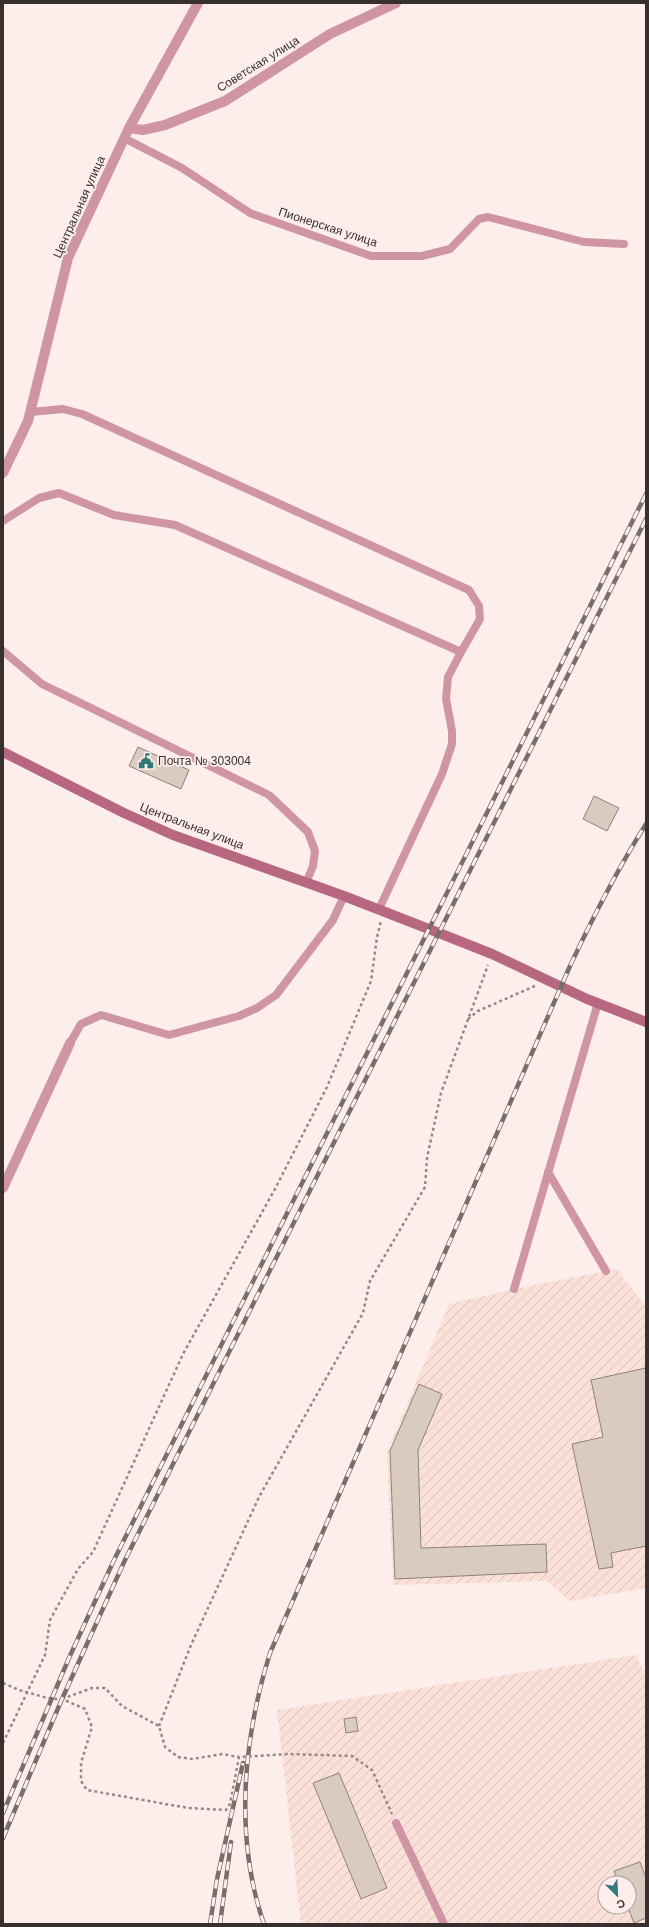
<svg xmlns="http://www.w3.org/2000/svg" width="649" height="1927" viewBox="0 0 649 1927" font-family="Arial,sans-serif">
	<defs>
		<pattern id="industrial-furrows" width="10" height="10" patternUnits="userSpaceOnUse"><rect width="10" height="10" fill="#fbe0da"/><path d="M-1 1l2-2M0 10L10 0M9 11l2-2" fill="none" stroke="#d8c0bb"/></pattern>
	</defs>
	<rect width="100%" height="100%" fill="#feeeeb"/>
	<path fill="url(#industrial-furrows)" fill-rule="evenodd" d="M617 1269 646 1307V1588L570 1601 547 1581 393 1585 387 1452 449 1304 514 1289Z
		M636 1655 646 1676V1924H301L277 1710ZM605 1883H629V1907H605Z"/>
	<path fill="#d9cbc0" stroke="#8e8277" d="M138 747 189 770 181 789 129 766Z
		M594 796 619 808 607 831 583 819Z
		M646 1368V1546L611 1553 613 1567 599 1569 572 1444 603 1437 591 1380Z
		M419 1384 442 1394 418 1450 421 1548 546 1544 547 1572 395 1579 390 1451Z
		M356 1717 358 1731 346 1733 344 1719Z
		M339 1773 387 1888 361 1899 313 1783Z
		M640 1862 646 1878V1918L634 1923 629 1910V1883H619L614 1871Z"/>
	<g fill="none" stroke-linecap="round" stroke-linejoin="round">
		<path stroke="#948987" stroke-width="2.5" stroke-dasharray="3 3" stroke-linecap="butt" d="M468 1019 478 1011 535 986
			M3 1683 19 1690 51 1699H62L85 1709 92 1727 81 1763V1781L87 1790 188 1808 226 1810 230 1804 239 1757 289 1754 352 1756 372 1770 392 1814
			M62 1699 92 1688H105L122 1706 159 1726 165 1747 178 1757 192 1759 222 1754 239 1757
			M159 1726 191 1645 259 1497 363 1313 370 1281 425 1187 427 1158 441 1093 488 965
			M3 1743 45 1655 50 1620 78 1569 93 1552 183 1354 275 1189 327 1087 371 981 377 937 381 921"/>
		<path stroke="#cf95a5" stroke-width="8" d="M124 138 182 168 250 213 371 256H422L450 249 479 219 488 217 584 242 624 244
			M3 521 39 498 59 493 114 515 175 525 461 652 480 619 479 606 469 590 82 414 63 409 30 412
			M3 651 42 684 269 795 308 832 315 851 313 866 306 883
			M379 909 442 774 452 744V731L446 699 448 677 461 652
			M70 1043 81 1024 101 1015 169 1035 239 1016 257 1008 276 995 333 920 344 896
			M548 1172 606 1271
			M514 1289 598 1003
			M396 1823 444 1924"/>
		<path stroke="#cf95a5" stroke-width="10" d="M129 128 143 130 165 125 225 101 330 34 396 3
			M3 473 28 421 68 258 129 128 198 3
			M3 1188 70 1043"/>
		<path stroke="#b86780" stroke-width="10" d="M3 752 124 813 173 835 344 896 439 933 492 954 587 999 646 1022"/>
		<g stroke="#786e6c" stroke-width="4.5">
			<path id="rail" d="M3 1813 69 1658 114 1560 646 494
				M3 1838 62 1699 125 1560 646 519
				M210 1924 217 1879 243 1763
				M220 1924 231 1842
				M264 1924C234 1838 243 1739 270 1653L570 966C593 917 617 870 646 824"/>
		</g>
		<use href="#rail" stroke="#feeeeb" stroke-width="3" stroke-dasharray="9" stroke-linecap="butt"/>
	</g>
	<defs>
		<g id="civic-bare" transform="scale(1.2)"><path d="M-.6-6.5H3V-4.5H.6V-3L4-1V1h2V6H-6V1h2V-1L-.6-3ZM-1.2 2.5V6h2.4V2.5Z" fill="#317a77" stroke="#feeeeb" stroke-width="2.5" paint-order="stroke"/></g>
	</defs>
	<g fill-rule="evenodd">
		<use href="#civic-bare" x="146" y="761"/>
	</g>
	<g text-anchor="middle" stroke-width="3.5" stroke-linejoin="round" paint-order="stroke">
		<g font-size="12" fill="#37302e" stroke="#feeeeb">
			<text transform="translate(258 64) rotate(-32)" y="4">Советская улица</text>
			<text transform="translate(79 207) rotate(-66)" y="4">Центральная улица</text>
			<text transform="translate(328 227) rotate(18)" y="4">Пионерская улица</text>
			<text transform="translate(192 826) rotate(21)" y="4">Центральная улица</text>
		</g>
		<g font-size="12" fill="#37302e" stroke="#feeeeb" text-anchor="start">
			<text x="158" y="765">Почта № 303004</text>
		</g>
	</g>
	<rect width="649" height="1927" fill="none" stroke="#37302e" stroke-width="8"/>
	<g transform="translate(617 1895) rotate(156)"><circle r="19" fill="#feeeeb" stroke="#aea29f"/>
	<path d="M0-3L7 15L0 10L-7 15Z" fill="#317a77"/>
	<text y="-6" font-size="11" font-weight="bold" text-anchor="middle" fill="#37302e">С</text>
	</g>
</svg>
